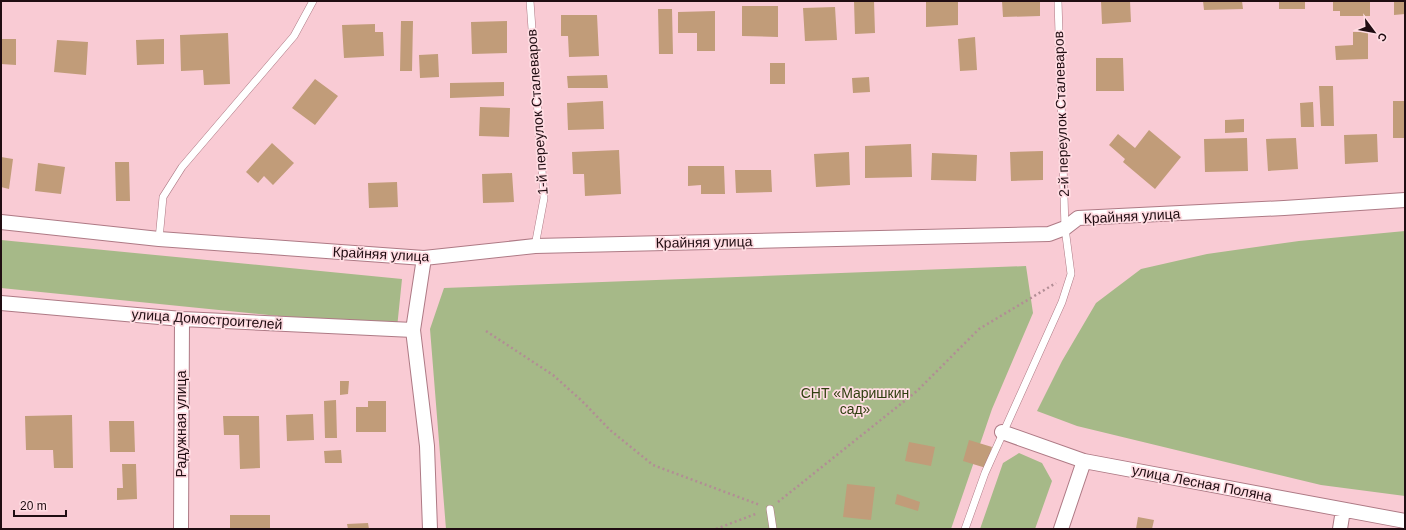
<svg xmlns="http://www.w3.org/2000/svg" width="1406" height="530" viewBox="0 0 1406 530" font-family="Arial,sans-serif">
	<rect width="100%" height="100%" fill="#f9cbd4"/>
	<path fill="#a6b988" d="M1405 231V496L1321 485 1077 426 1037 411 1062 361 1096 303 1141 269 1207 254 1299 241Z
		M1 240 402 279 397 328 1 288Z
		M1026 266 1033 313 992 409 951 529H446L430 329 444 288Z
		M1019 453 1042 463 1052 481 1035 529H980L1003 463Z"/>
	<path fill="#c19c79" d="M854 1H874L875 33 855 34Z
		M926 1H958V25L926 27Z
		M1002 1H1040V16L1003 17Z
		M1101 1H1130L1131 22 1102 24Z
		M1203 1H1242L1243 9 1204 10Z
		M1279 1H1305V9H1279Z
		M1333 1H1370V16H1340V11H1333Z
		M1394 1H1405V14L1394 15Z
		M742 6H778V37L742 36Z
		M835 7 837 40 805 41 803 8Z
		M658 9H672L673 54H659Z
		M715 11V51H697V33H678V12Z
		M561 15H597L599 56 569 57 568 36H561Z
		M401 21H413L412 71H400Z
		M507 21V53L472 54 471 22Z
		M375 24V32H383L384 56 344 58 342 25Z
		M1353 32H1368V59L1336 60 1335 46 1353 45Z
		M228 33 230 84 204 85 203 70 181 71 180 35Z
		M975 37 977 70 960 71 958 39Z
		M1 39H16V65L1 64Z
		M164 39V64L137 65 136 40Z
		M57 40 88 42 86 75 54 72Z
		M438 54 439 77 420 78 419 55Z
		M1096 58H1123L1124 91H1096Z
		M770 63H785V84H770Z
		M607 75 608 88H568L567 76Z
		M869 77 870 92 853 93 852 78Z
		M315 79 338 96 315 125 292 108Z
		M504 82V96L450 98V83Z
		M1319 86H1333L1334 126H1321Z
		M603 101 604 129 568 130 567 103Z
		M1393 101H1405V138H1393Z
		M1313 102 1314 127H1301L1300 103Z
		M480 107 510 108 509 137 479 136Z
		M1244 119V132L1225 133V120Z
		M1149 130 1181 157 1155 189 1123 162 1125 159 1109 145 1118 134 1135 148Z
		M1377 134 1378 162 1345 164 1344 135Z
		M1247 138 1248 171 1205 172 1204 139Z
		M1296 138 1298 169 1268 171 1266 139Z
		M272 143 294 163 273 185 264 176 258 183 246 172Z
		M911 144 912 177 865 178V146Z
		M619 150 621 194 585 196 584 174H573L572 152Z
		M1043 151V180L1011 181 1010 152Z
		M849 152 850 185 816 187 814 154Z
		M932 153 977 155 976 181 931 180Z
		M1 157 13 159 9 189 1 187Z
		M115 162H129L130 201H116Z
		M38 163 65 167 61 194 35 191Z
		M688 166H724L725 194H701V185L688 186Z
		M735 170H771L772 192 736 193Z
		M512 173 514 202 483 203 482 174Z
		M397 182 398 207 369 208 368 183Z
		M340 381H349L348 394 340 395Z
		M336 400 337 438H325L324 401Z
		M368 401H386V432H356V407H368Z
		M313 414 314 440 287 441 286 415Z
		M72 415 73 468H54L53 450H26L25 416Z
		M223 416H259L260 468 240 469 239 435H224Z
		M109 421H134L135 452H110Z
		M969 440 992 447 986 468 963 461Z
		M909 442 935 447 931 466 905 461Z
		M341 450 342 463H325L324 451Z
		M122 464H136L137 499 117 500V488H123Z
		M847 484 875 487 871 520 843 517Z
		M897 494 920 502 918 511 895 504Z
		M230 515H270V529H230Z
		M1138 517 1154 520 1152 529H1136Z
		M368 523 369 529H348L347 524Z"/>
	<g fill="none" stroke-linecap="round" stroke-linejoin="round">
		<g stroke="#ae7a85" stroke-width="8">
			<path id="lane" d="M530 1 544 198 535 246
				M159 239 163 197 182 167 294 36 313 1
				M770 509 773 529
				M965 529 985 473 1062 302 1071 274 1065 228 1058 1"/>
		</g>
		<g stroke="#ae7a85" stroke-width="16">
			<path id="street" d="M1 222 159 239 424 258 535 246 1049 234 1065 228 1078 218 1284 208 1405 200
				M424 258 413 330 427 446 430 529
				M1 303 182 319 413 330
				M1002 432 1084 461 1405 521
				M181 529 182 319
				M1061 529 1084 461
				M1340 529 1343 510"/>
		</g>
		<path stroke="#b28d95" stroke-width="2.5" stroke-dasharray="2 3" stroke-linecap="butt" d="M486 331 553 375 582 401 610 430 653 465 760 505
			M778 502 917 391 979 329 1056 283
			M716 529 758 513"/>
		<use href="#lane" stroke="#fff" stroke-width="7"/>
		<use href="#street" stroke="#fff" stroke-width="14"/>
	</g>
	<g text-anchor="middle" stroke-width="3.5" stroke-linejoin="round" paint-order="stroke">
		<g font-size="14" fill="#200d12" stroke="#ffdce2">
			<text transform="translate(537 112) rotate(-94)" y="5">1-й переулок Сталеваров</text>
			<text transform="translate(1061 114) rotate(-92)" y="5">2-й переулок Сталеваров</text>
			<text transform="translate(1132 216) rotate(-3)" y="5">Крайняя улица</text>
			<text transform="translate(704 242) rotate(-1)" y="5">Крайняя улица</text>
			<text transform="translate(381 254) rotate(3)" y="5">Крайняя улица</text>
			<text transform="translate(207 319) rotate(4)" y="5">улица Домостроителей</text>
			<text transform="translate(181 424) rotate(-90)" y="5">Радужная улица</text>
			<text transform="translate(1202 483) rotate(11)" y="5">улица Лесная Поляна</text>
		</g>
		<g font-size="14" fill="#303f0f" stroke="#ffdce2">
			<text x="855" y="398">СНТ «Маришкин<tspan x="855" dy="16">сад»</tspan></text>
		</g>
	</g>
	<rect width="1406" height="530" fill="none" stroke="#200d12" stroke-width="4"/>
	<g transform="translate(1374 32) rotate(122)" stroke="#ffdce2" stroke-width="3" paint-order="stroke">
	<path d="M0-3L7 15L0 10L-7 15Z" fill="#200d12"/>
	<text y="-6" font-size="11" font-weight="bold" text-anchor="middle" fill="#200d12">С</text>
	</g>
	<path d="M14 510v6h52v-6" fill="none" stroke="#200d12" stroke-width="2"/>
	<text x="20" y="510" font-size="12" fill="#200d12" stroke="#ffdce2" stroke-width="3" paint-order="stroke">20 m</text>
</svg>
